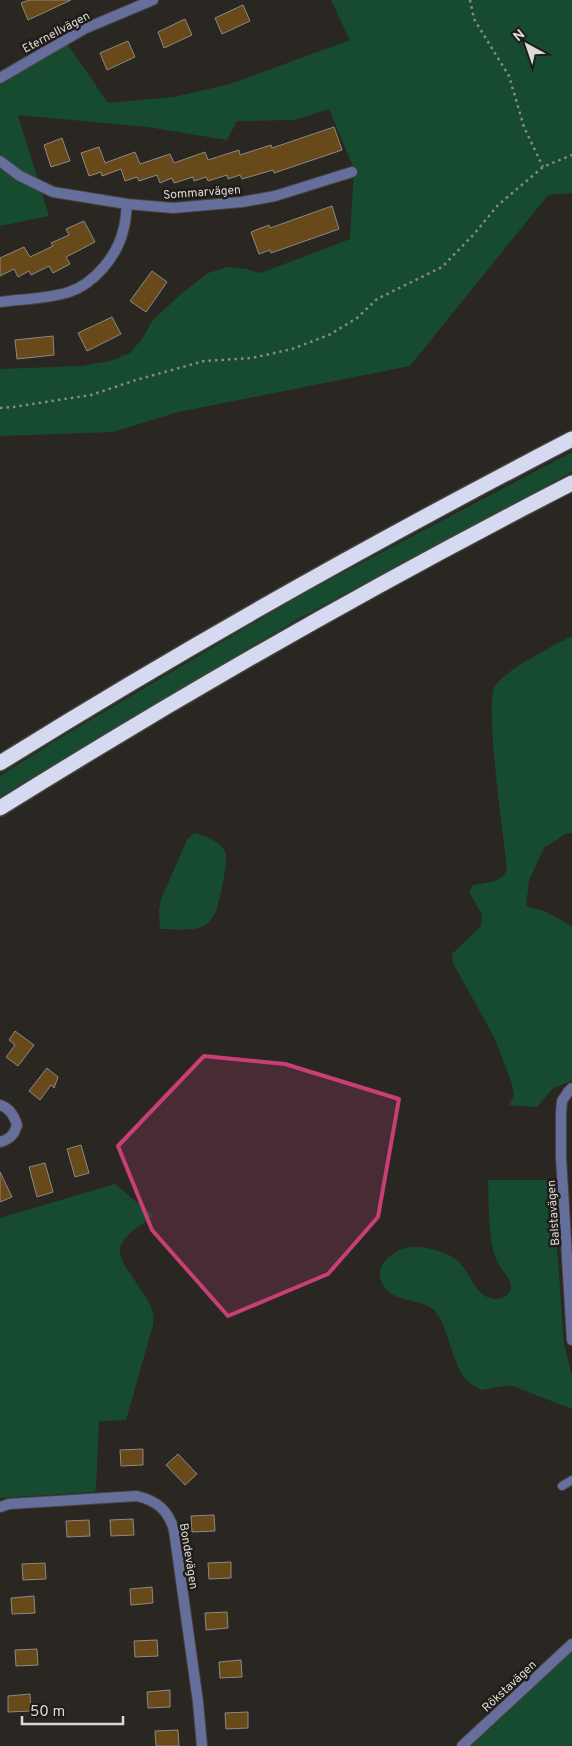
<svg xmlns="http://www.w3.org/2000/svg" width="572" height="1746" viewBox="0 0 572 1746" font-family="Overpass,sans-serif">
	<rect width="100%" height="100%" fill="#2a2723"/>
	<path fill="#174b30" d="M331 0H572V193L548 195 410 366 178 412 113 432 0 436V369L82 366 110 361 130 353 142 339 153 320 181 294 208 273 228 267 246 269 261 273 350 239 354 169 329 109 295 120 237 121 227 140 148 127 18 115 49 216 0 226V71L61 35 108 103 174 97 230 84 350 40Z
		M572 452V472L298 619 0 797V776L55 741 301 595Z
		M572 636V833H567L544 848 529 880 526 906 544 911 572 926V1081L553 1088 537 1107 509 1105 514 1095 512 1084 494 1037 453 963 452 954 481 926 482 914 469 892 473 885 492 882 503 877 507 869C504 840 484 703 495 686 506 669 553 646 572 636Z
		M194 833C206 836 222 842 226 854 228 862 219 903 216 912 214 915 210 922 207 924 198 932 172 929 160 929L159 911 161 899 187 840Z
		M488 1180H552L564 1344 572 1376V1409L510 1385 481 1390C475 1386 467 1382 463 1376 452 1359 446 1321 434 1310 418 1297 392 1304 382 1283 380 1278 379 1274 381 1268 384 1258 400 1248 410 1247 423 1246 443 1251 454 1258 471 1269 473 1298 496 1299 500 1299 504 1298 507 1295 519 1284 500 1270 496 1259 488 1239 489 1203 488 1180Z
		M115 1184 153 1216C144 1223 123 1235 120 1248 116 1263 150 1295 153 1313 154 1317 153 1321 153 1325L126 1420 99 1421 96 1489 94 1492 0 1498V1218Z
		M572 1649V1746H471Z"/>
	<path fill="#67491a" stroke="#8d8984" d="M29 0H71L28 20 21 3Z
		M243 5 250 21 222 34 215 18Z
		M185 19 192 35 164 48 158 32Z
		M128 41 135 57 107 70 100 53Z
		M334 127 342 150 274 173 273 170 242 179 240 175 228 179 227 175 208 181 206 177 194 181 193 177 174 183 172 178 160 183 157 175 139 181 137 177 125 181 121 169 102 176 101 172 89 176 81 153 99 147 105 163 135 152 140 164 170 154 174 163 205 152 208 160 239 150 240 155 271 145 272 148Z
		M62 138 70 161 51 167 44 145Z
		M332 206 339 229 271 253 270 250 259 254 251 232 269 225 270 228Z
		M84 221 95 242 66 257 70 264 53 273 49 266 31 275 29 271 18 277 14 269 0 276V258L24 247 30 257 53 246 51 243 69 235 66 229Z
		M152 271 167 282 146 312 130 301Z
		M112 317 121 334 87 351 78 333Z
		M53 336 54 355 17 359 15 340Z
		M15 1031 34 1045 18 1066 6 1057 15 1045 9 1040Z
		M47 1068 58 1077 54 1088 51 1085 40 1100 29 1091Z
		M81 1145 89 1173 75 1177 67 1149Z
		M45 1163 53 1192 37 1197 29 1167Z
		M0 1172 12 1197 0 1202Z
		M143 1449V1465L121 1466 120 1450Z
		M178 1454 197 1474 185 1485 166 1465Z
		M214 1515 215 1531 192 1532 191 1516Z
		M133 1519 134 1535 111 1536 110 1520Z
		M89 1520 90 1536 67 1537 66 1521Z
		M231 1562V1578L209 1579 208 1563Z
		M45 1563 46 1579 23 1580 22 1564Z
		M152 1587 153 1603 131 1605 130 1589Z
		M34 1596 35 1613 12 1614 11 1598Z
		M227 1612 228 1628 206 1630 205 1613Z
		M157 1640 158 1656 135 1657 134 1641Z
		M37 1649 38 1665 16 1666 15 1650Z
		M241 1660 242 1677 220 1678 219 1662Z
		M170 1690V1707L148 1708 147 1692Z
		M30 1694 31 1711 8 1712V1696Z
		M248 1712V1728L226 1729 225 1713Z
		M178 1730 179 1746H156L155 1731Z"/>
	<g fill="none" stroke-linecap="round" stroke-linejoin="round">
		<g stroke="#464440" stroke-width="10">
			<path id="lane" d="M562 1486 572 1480"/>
		</g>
		<g stroke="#464440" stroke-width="12">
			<path id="street" d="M0 78 84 29 153 0
				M0 161 20 176 53 192 127 204 173 208 242 202 275 196 352 172
				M0 302C22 299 47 299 69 292 94 284 117 256 123 231 126 222 126 213 127 204
				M572 1088 568 1092 562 1101 561 1113V1157L572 1340
				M0 1105C10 1108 14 1116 17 1125 14 1135 10 1139 0 1142
				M0 1507 9 1504 137 1496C157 1501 168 1510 174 1530L198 1702 202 1746
				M462 1746 572 1644"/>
		</g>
		<g stroke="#464440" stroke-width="18">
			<path id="highway" d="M0 763C186 647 377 540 572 439
				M0 808C186 692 377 583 572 483"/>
		</g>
		<path stroke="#8b8885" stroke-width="2.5" stroke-dasharray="2.5 4" stroke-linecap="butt" d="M470 0 474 19 509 76 524 127 543 167
			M0 408 13 407 91 395 136 380 204 361 252 358 292 349 329 335 357 318 377 299 442 267 474 234 498 205 543 167 572 155"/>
		<use href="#lane" stroke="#666f9b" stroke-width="8"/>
		<use href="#street" stroke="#666f9b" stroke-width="10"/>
		<use href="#highway" stroke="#d5daf0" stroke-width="15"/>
	</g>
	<path fill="#c73f74" fill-opacity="0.2" stroke="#c73f74" stroke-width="4" stroke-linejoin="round" d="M204 1056 285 1064 399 1099 378 1217 328 1274 228 1316 152 1230 118 1146Z"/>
	<g text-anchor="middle" stroke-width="5" stroke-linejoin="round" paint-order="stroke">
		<g font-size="12" fill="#dcdad8" stroke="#201d19">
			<text transform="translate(56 32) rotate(-28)" y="4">Eternellvägen</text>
			<text transform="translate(202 192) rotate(-4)" y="4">Sommarvägen</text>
			<text transform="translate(553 1213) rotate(-94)" y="4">Balstavägen</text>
			<text transform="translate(189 1556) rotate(81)" y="4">Bondevägen</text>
			<text transform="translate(509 1686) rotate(-43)" y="4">Rökstavägen</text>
		</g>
	</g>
	<g transform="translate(527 45) rotate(320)" stroke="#201d19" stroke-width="4" paint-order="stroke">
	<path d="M0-4L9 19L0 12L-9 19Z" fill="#dcdad8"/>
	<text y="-8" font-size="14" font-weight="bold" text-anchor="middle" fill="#dcdad8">N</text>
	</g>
	<path d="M22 1716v8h101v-8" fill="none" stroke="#dcdad8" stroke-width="2.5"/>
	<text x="30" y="1716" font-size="15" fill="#dcdad8" stroke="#201d19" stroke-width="4" paint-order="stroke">50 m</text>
</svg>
